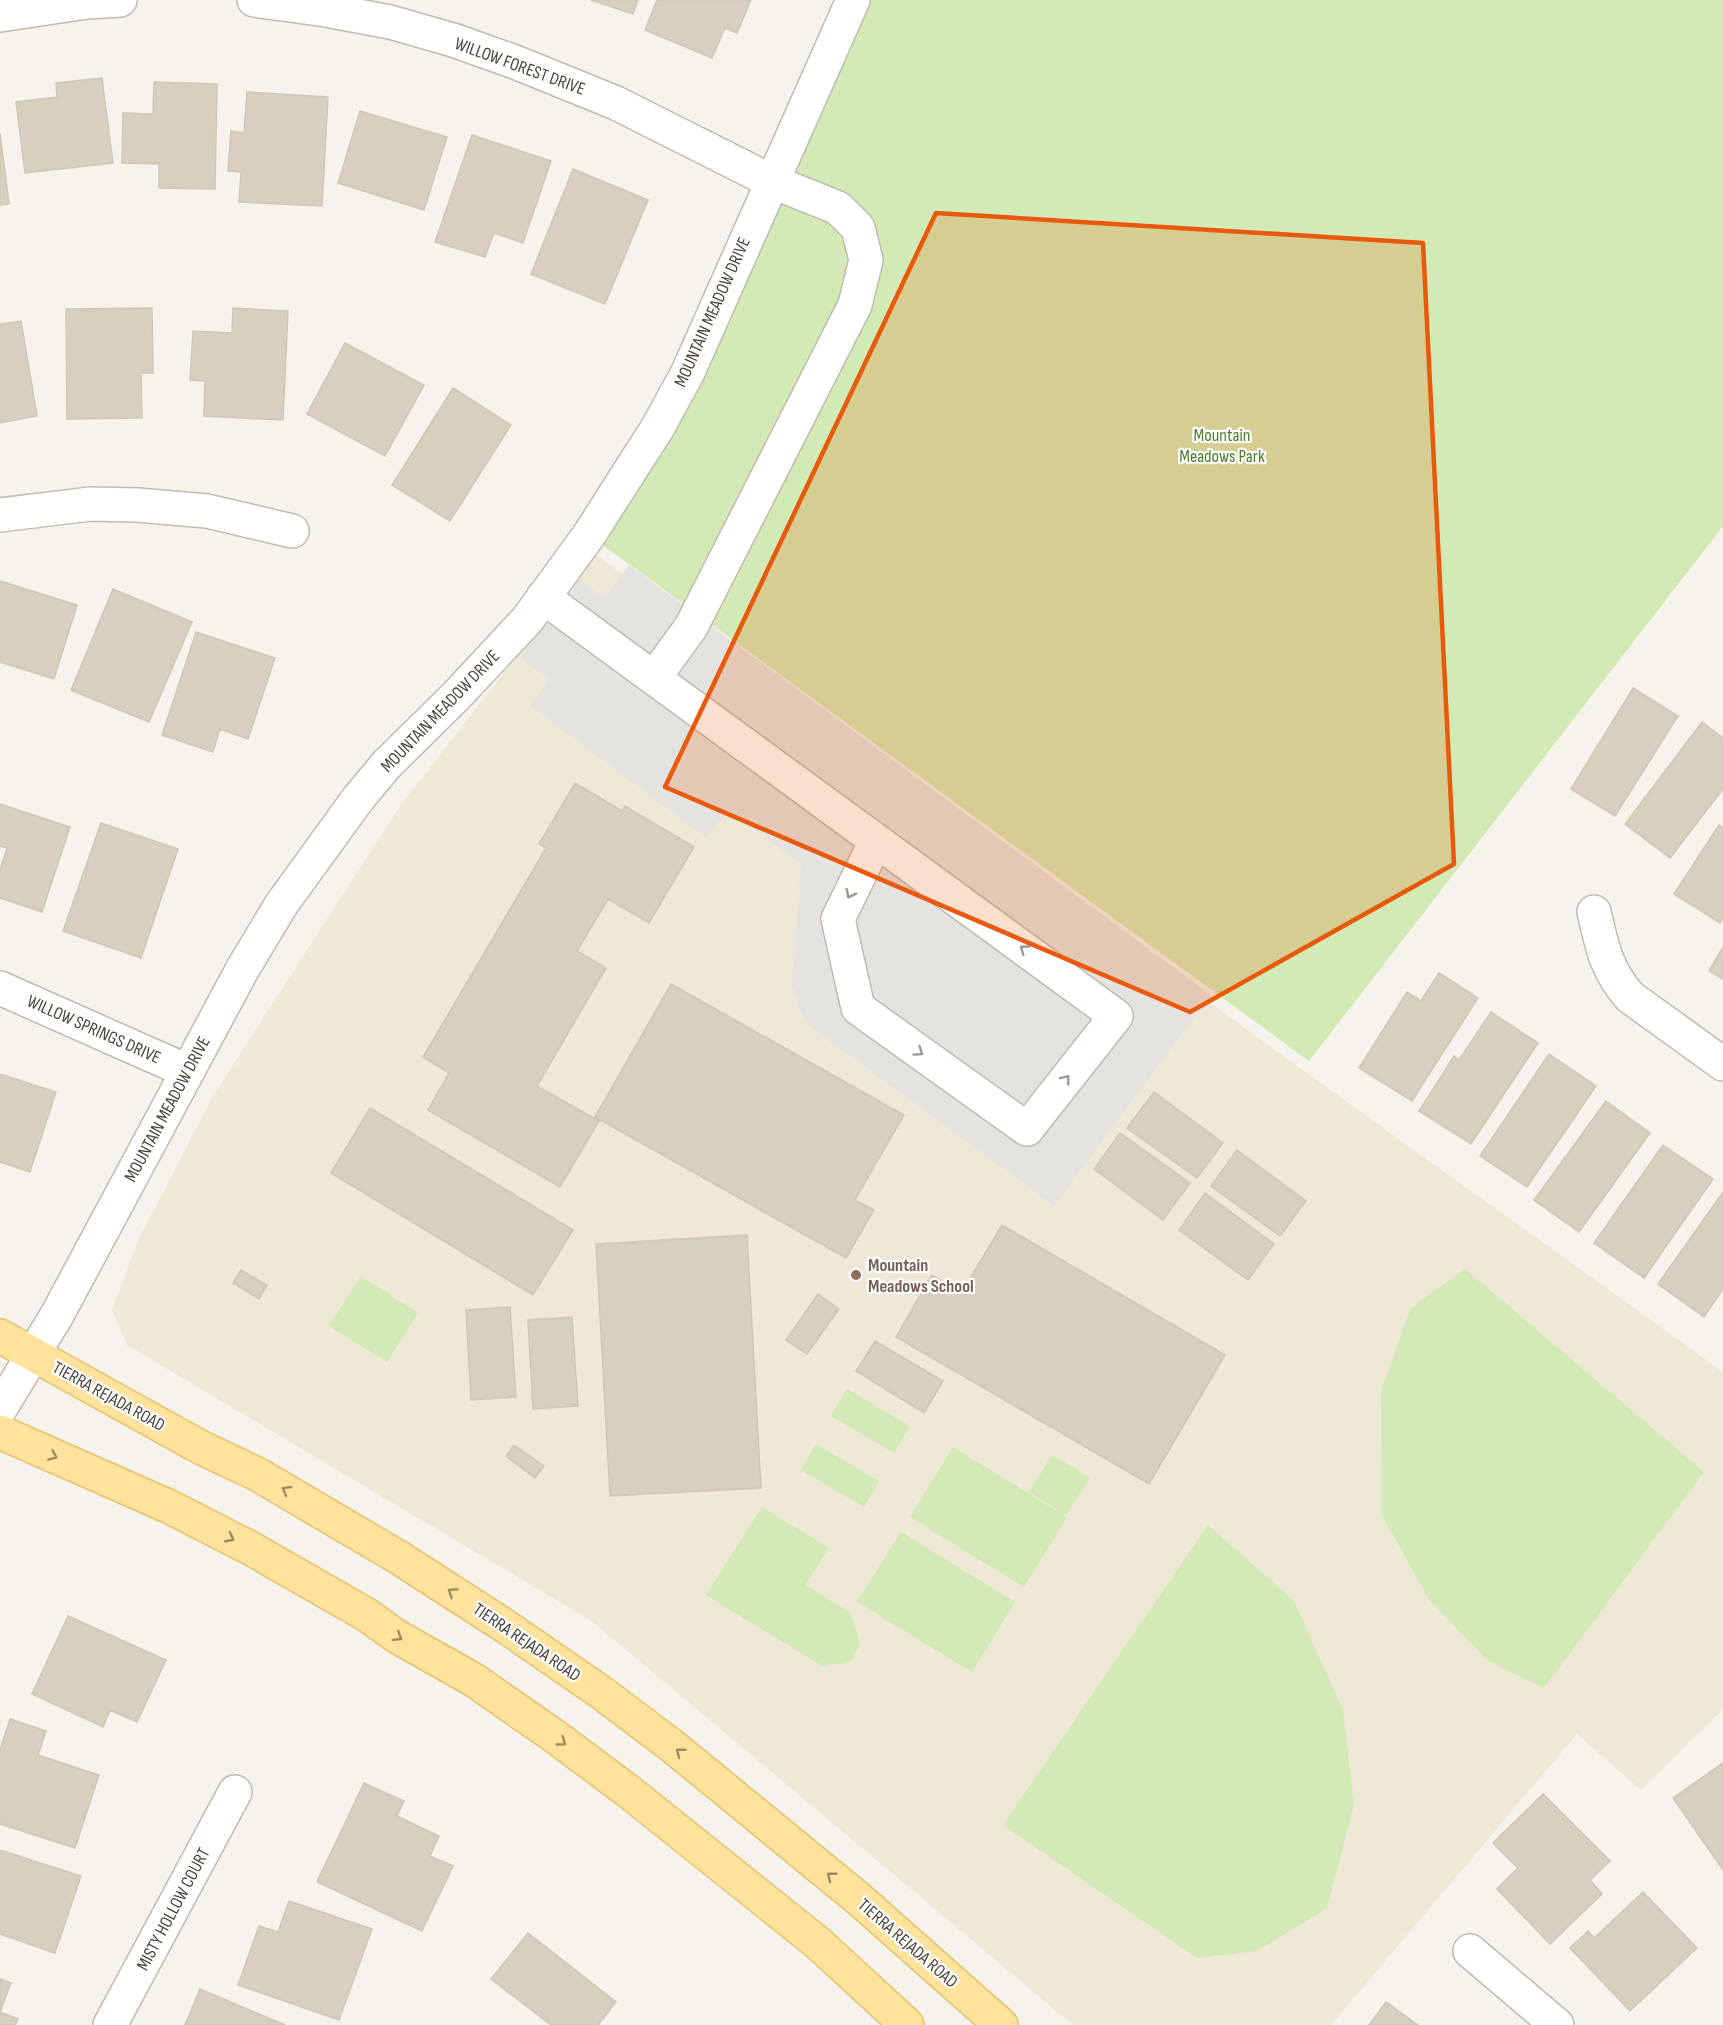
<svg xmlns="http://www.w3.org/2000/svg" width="1723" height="2025" viewBox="0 0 1723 2025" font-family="'Sofia Sans Condensed',sans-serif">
	<rect width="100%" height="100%" fill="#f6f3ec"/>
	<path fill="#efe8d6" d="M596 555 1283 1056 1723 1372V1709L1641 1790 1577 1734 1331 2025H1073L593 1622 127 1345 112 1310 138 1240 213 1096 400 806Z"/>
	<path fill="#d2eab5" d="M853 0H1723V526L1309 1061 589 535 771 181Z
		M1465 1269 1704 1472 1544 1688 1487 1660 1428 1598 1382 1515 1381 1391 1411 1308Z
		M361 1276 418 1313 387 1362 329 1326Z
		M847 1389 910 1426 894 1453 831 1416Z
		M816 1444 879 1481 864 1507 801 1470Z
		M953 1447 1067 1517 1024 1587 910 1517Z
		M1052 1455 1090 1478 1066 1515 1029 1492Z
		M762 1507 829 1548 805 1585 851 1613 860 1644 850 1662 822 1666 706 1595Z
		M1208 1525 1294 1601 1343 1710 1354 1804 1327 1908 1257 1951 1197 1958 1003 1825Z
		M901 1532 1015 1602 972 1672 857 1602Z"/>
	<path fill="#e5e3e0" d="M629 565 1211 995 1054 1206 812 1028 800 1011 792 985 801 865 728 810 706 838 530 706 549 680 520 658 579 579 604 598Z"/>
	<path fill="#d8cfc1" stroke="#d3c7b4" stroke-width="1.5" d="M591 0H638L633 14Z
		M657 0H751L737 33 725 28 712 58 645 30Z
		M102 78 113 163 25 173 16 102 57 97 56 83Z
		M154 82 217 84 215 189 159 188V164L122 163 123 113 153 114Z
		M247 92 328 97 322 206 239 202 241 172 228 171 231 131 244 133Z
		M360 111 447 137 424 210 338 183Z
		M0 133 9 204 0 205Z
		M472 135 551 161 523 243 494 233 485 257 435 242Z
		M573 169 648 200 605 304 531 274Z
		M152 308 153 373H141L142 418 67 419 66 309Z
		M233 308 288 311 283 420 204 416 205 381 190 380 193 331 232 333Z
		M21 321 37 416 0 423V324Z
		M345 343 424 385 385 456 307 414Z
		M453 388 511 425 450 521 392 485Z
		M0 581 77 605 54 679 0 662Z
		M113 589 192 622 149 722 71 690Z
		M196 632 275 658 248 739 220 729 213 752 162 735Z
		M1633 688 1678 716 1615 816 1571 789Z
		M1702 722 1723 738V789L1670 858 1625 824Z
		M575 783 622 811 625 806 694 847 649 923 608 899 577 951 606 968 537 1086 599 1121 560 1187 428 1110 449 1073 423 1057 546 848 539 844Z
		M0 804 70 827 42 912 0 898V870L7 848 0 846Z
		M101 823 178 849 141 958 63 931Z
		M1719 825 1723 827V918L1720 923 1674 894Z
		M1723 947V979L1709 971Z
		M1439 973 1478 998 1412 1101 1359 1068 1407 992 1421 1001Z
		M671 984 904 1115 855 1200 874 1210 846 1258 595 1117Z
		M1491 1012 1538 1043 1471 1144 1419 1111 1454 1056 1459 1060Z
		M1549 1054 1596 1086 1527 1187 1480 1156Z
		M0 1074 56 1092 30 1172 0 1162Z
		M1154 1092 1223 1143 1197 1178 1127 1128Z
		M1606 1101 1650 1133 1579 1232 1534 1200Z
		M370 1108 573 1230 533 1295 331 1173Z
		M1120 1133 1190 1183 1163 1220 1094 1169Z
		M1663 1145 1713 1179 1644 1278 1594 1243Z
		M1237 1150 1306 1201 1280 1236 1211 1186Z
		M1723 1192V1289L1704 1317 1658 1284Z
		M1205 1193 1274 1244 1248 1280 1179 1230Z
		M1002 1225 1225 1355 1149 1484 896 1337 932 1275 962 1292Z
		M747 1235 761 1488 610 1496 596 1244Z
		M241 1270 267 1285 259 1299 233 1283Z
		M818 1294 839 1309 807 1354 786 1340Z
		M510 1307 516 1397 471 1400 466 1310Z
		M572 1317 578 1406 533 1409 528 1320Z
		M875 1341 943 1381 924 1413 856 1371Z
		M514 1445 544 1466 535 1478 506 1456Z
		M68 1616 166 1660 137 1722 110 1710 103 1727 32 1694Z
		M10 1719 46 1731 38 1755 99 1775 75 1848 0 1824V1750Z
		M1723 1763V1870L1673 1798Z
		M364 1783 404 1801 397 1816 439 1836 430 1856 453 1866 422 1931 317 1882Z
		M1543 1794 1610 1861 1590 1880 1602 1894 1550 1944 1497 1889 1518 1868 1493 1843Z
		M0 1850 81 1876 55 1953 0 1934Z
		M1643 1892 1697 1948 1630 2011 1570 1948 1588 1931 1594 1938Z
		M289 1901 372 1929 339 2020 238 1985 259 1926 278 1932Z
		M528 1933 616 2002 598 2025H551L491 1979Z
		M0 1979 11 1983 0 2012 18 2019 15 2025H0Z
		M200 1989 285 2025H185Z
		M1386 2002 1418 2025H1369Z"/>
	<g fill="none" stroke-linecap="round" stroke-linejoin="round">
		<g stroke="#c2bbae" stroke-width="36">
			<path id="minor" d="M254 0 326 10 390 22 453 40 515 62 616 103 771 181 838 208 858 228 866 260 855 305 691 627 654 678
				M0 15 87 2 120 0
				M0 515 90 504 137 505 207 511 292 531
				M543 597 1116 1016 1027 1129 858 1008 838 919 876 841
				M1594 912C1602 946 1606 970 1630 997L1723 1064
				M0 988 187 1071
				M0 1409 57 1315 242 970 281 905 357 800 387 764 457 695 527 620 589 535 658 427 688 372 853 0
				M1470 1951 1557 2025
				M110 2025 235 1792"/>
		</g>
		<g stroke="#e6c16a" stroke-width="36">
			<path id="major" d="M0 1336 202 1448 257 1474 398 1557 505 1626 602 1693 671 1745 860 1900 1001 2025
				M0 1432 170 1507 252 1549 367 1615 396 1636 474 1680 557 1738 628 1791 818 1943 907 2025"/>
		</g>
		<use href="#minor" stroke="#fff" stroke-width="33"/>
		<use href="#major" stroke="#ffe39c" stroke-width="33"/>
	</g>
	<defs><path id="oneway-chevron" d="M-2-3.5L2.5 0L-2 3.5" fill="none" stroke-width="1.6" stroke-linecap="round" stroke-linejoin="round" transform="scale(1.5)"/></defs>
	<g stroke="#9c9892">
		<use href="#oneway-chevron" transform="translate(850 894) rotate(116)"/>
		<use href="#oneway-chevron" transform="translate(1024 949) rotate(-144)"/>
		<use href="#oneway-chevron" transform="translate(919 1052) rotate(35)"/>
		<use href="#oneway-chevron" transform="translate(1066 1079) rotate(-52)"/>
	</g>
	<g stroke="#9c8c66">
		<use href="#oneway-chevron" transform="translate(53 1456) rotate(24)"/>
		<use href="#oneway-chevron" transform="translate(286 1490) rotate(-150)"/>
		<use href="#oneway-chevron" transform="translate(230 1538) rotate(28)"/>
		<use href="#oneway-chevron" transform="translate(452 1592) rotate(-147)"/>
		<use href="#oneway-chevron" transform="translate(398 1637) rotate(32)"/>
		<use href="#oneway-chevron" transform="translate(562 1742) rotate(36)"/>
		<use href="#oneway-chevron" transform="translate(680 1752) rotate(-141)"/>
		<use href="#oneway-chevron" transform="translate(831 1876) rotate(-141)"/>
	</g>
	<path fill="#e8590c" fill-opacity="0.2" stroke="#e8590c" stroke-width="4.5" stroke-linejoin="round" d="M936 213 1423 243 1454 864 1190 1012 665 787Z"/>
	<circle fill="#8d6e63" stroke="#fff" stroke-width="2" cx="856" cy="1275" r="6"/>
	<g text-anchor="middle" stroke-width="4.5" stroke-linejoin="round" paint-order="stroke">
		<g font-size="18" fill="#4b4439" stroke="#fff">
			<text transform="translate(520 66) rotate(20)" y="6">WILLOW FOREST DRIVE</text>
			<text transform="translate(712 312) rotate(-66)" y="6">MOUNTAIN MEADOW DRIVE</text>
			<text transform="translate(440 711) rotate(-46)" y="6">MOUNTAIN MEADOW DRIVE</text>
			<text transform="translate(94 1029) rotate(24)" y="6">WILLOW SPRINGS DRIVE</text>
			<text transform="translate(167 1109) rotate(-62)" y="6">MOUNTAIN MEADOW DRIVE</text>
			<text transform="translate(109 1396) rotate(29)" y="6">TIERRA REJADA ROAD</text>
			<text transform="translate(527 1642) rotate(34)" y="6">TIERRA REJADA ROAD</text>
			<text transform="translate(173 1909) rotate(-62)" y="6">MISTY HOLLOW COURT</text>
			<text transform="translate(908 1943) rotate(41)" y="6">TIERRA REJADA ROAD</text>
		</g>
		<g font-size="18" fill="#4a7f2a" stroke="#fff">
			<text x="1222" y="441">Mountain<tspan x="1222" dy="21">Meadows Park</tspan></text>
		</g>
		<g font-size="18" font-weight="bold" fill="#785e54" stroke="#fff" text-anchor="start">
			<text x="868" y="1271">Mountain<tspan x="868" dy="21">Meadows School</tspan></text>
		</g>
	</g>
</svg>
